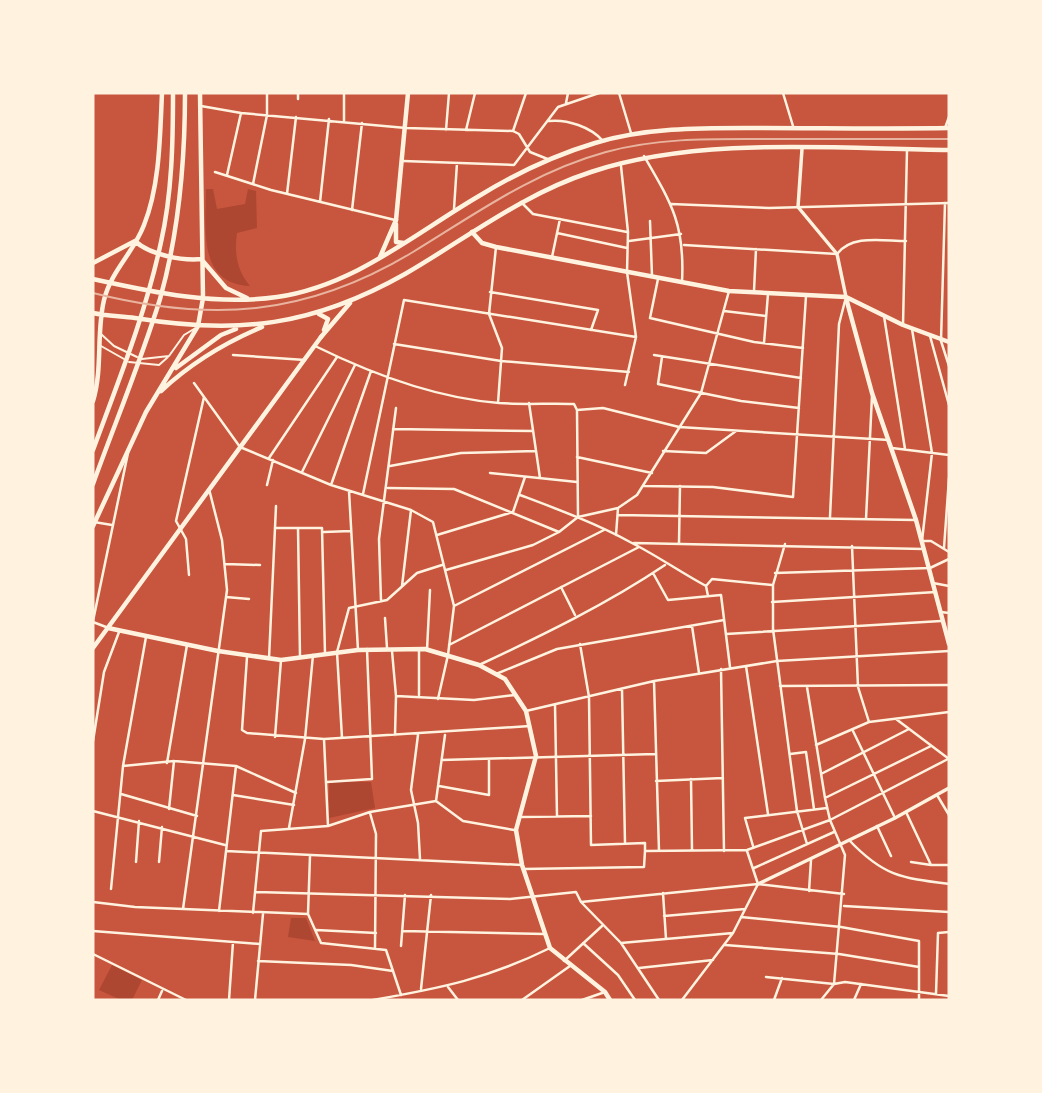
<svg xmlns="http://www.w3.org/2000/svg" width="1042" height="1093" viewBox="0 0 1042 1093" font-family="Lato,sans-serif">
	<rect width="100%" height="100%" fill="#c8553d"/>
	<path fill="#ae4732" d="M206 189H213L217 209 245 204 248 189 256 191 257 228 237 233C234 253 237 271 250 286 197 284 206 228 206 189Z
		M329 782H371L375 808 329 818Z
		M291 918H306L315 941 288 937Z
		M112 965 142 980 132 1000H121L99 990Z"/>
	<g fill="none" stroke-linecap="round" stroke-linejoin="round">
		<path stroke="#fff3e0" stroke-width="2" d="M101 334 114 346 137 357
			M101 346 124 359
			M142 359 169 356 184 335 194 329
			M129 362 159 365 168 357"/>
		<path stroke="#fff3e0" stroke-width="2.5" d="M344 93V121
			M619 93 631 133
			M783 93 793 126
			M298 99V93
			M566 103 568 93
			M201 106 241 113 406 128 513 131 519 134 530 152 550 160
			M549 121C567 119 591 127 603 141
			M945 128 949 117
			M446 130 449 93
			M466 130 475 93
			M513 131 526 93
			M644 156C672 204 685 225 682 282
			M403 161 514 165 558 107 599 93
			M621 166 628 232 627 272 636 337 625 385
			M215 172 271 190 395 220
			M227 175 241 113
			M253 184 267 115V93
			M287 194 296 117
			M320 202 329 119
			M521 202 533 214 627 232
			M945 203 941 341 949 366
			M671 204 769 208 949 203
			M454 209 457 163
			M352 210 362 123
			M650 221 652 276
			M557 233 627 248
			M629 241 681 234
			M684 245 837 254C852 234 883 241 906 241
			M496 247 489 314 502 348 498 403
			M552 257 560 219
			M658 279 650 318 754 342 803 348
			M754 291 756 249
			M490 292 598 310 591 330
			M724 311 766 316
			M884 316 905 449
			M903 325 907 150
			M912 329 932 453 922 541H931L949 552
			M930 336 949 405
			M764 343 768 294
			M394 344 501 361 629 372
			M315 346C372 374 435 398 499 403 523 405 549 403 574 404L577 410 578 516
			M233 355 305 360
			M654 355 801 378
			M662 357 658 384 741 401 799 408
			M194 383 240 447 331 485 411 510 433 522 454 606 448 655 438 699
			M529 403 540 478
			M577 410 603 408 679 427 889 440
			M393 429 533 431
			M892 448 949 455
			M663 451 706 453 736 431
			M577 457 652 473
			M269 458 337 357
			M390 466 461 453 536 451
			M302 472 355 365
			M490 473 577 482
			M267 485 273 460
			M331 485 371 371
			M644 486 713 487 793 497 806 296
			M388 488 454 489 559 532
			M349 491 358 650
			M363 494 404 300 636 337
			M520 495C557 509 595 523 630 542 656 555 680 572 706 586
			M618 515 915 520
			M830 517 839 324 845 301
			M866 519 872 396
			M94 522 112 525
			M275 528H322L325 654
			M298 528 300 657
			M324 532 351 531
			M437 535 513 512 525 477
			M616 535 618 508
			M634 543 924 549
			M679 543 680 486
			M785 544 773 585V629L797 811 807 844
			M852 546 858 687 869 722
			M944 548 949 478
			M225 564 260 565
			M446 570 533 545 559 532 578 517 618 508 637 495 701 393 729 291
			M653 573 668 600 721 595 730 667
			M775 573 930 568 949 559
			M189 575 186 539 176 521 204 397
			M933 583 949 586
			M402 586 411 510
			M561 587 575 615
			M708 596 706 586 712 579 772 585
			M226 597 249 599
			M381 601 379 539 396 408
			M772 602 936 592
			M454 606 604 530
			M941 612 949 613
			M385 618 387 648
			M93 621 128 453
			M93 622 106 627
			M692 626 699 673
			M726 634 941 621
			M580 644 589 697 591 845 645 843V851L747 850 830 820 948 759
			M449 645 639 547
			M427 650 430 590
			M392 651 396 696 395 735
			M247 657 242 730 247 733 324 739 530 726
			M269 659 276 506
			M479 665C543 635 607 604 665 565
			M746 666 768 814
			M721 669 724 851
			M496 674 557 649 724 620
			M654 681 659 851
			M780 686 949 685
			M622 689 625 843
			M419 695V649
			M396 696 474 700 515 695
			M555 705 557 816
			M526 711 654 681 777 661 949 651
			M896 719 949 759
			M853 731 895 818
			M418 735 411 790 418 823 420 859
			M275 737 281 660
			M342 738 337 652 349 608 387 600 417 573 442 565
			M324 739 328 826
			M93 741 104 672 119 632
			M816 745 869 722 949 712
			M790 754 806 752 814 809
			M442 760 655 754
			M167 763 187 645
			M123 766 174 761 236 766 296 793
			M821 774 909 729
			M691 779 692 850
			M656 781 723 778
			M327 782 372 779 367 649
			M439 786 489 795V759
			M121 794 197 816
			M233 795 294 805
			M937 795 949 815
			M825 798 931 746
			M436 801 445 735
			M169 809 174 761
			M93 811 225 845
			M906 812 931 865H949
			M370 813 376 834 375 948
			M521 817 591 816
			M877 826 891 856
			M289 828 305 739 313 655
			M849 840C883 876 901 878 949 884
			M753 846 745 818 827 808
			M226 851 522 865
			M747 851 758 884
			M310 856 308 914 321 943 386 950 401 995
			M136 862 139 821
			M159 862 162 827
			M911 862 931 865
			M754 868 834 832
			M523 869 644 867 645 851
			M111 889 123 766 146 637
			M809 891 811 860
			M256 892 510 899 576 892 581 902 621 943 659 1000
			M663 893 666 939
			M93 902 135 907 308 914
			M581 902 758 884 844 894
			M844 906 949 912
			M183 909 227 590 222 540 209 489
			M219 911 236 766
			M253 913 261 831 328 826 370 812 436 801 463 821 514 830
			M664 916 745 909
			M741 917 841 927 919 941V1000
			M316 930 376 933
			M93 931 260 944
			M402 931 545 934
			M583 943 618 975 635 1000
			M621 943 733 933
			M725 945 839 954 919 967
			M401 946 405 895
			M93 954 186 1000
			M258 961 351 965 393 971
			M564 961 602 926
			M639 968 713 960
			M766 977 834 984 845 855 830 820 825 798 807 687
			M448 987 458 1000
			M421 989 431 895
			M936 994 938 933 949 932
			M158 1000 162 991
			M229 1000 233 942
			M255 1000 263 914
			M373 1000C441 988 487 979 550 948
			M522 1000 570 966
			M582 1000 605 992
			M682 1000 733 933 758 884
			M774 1000 782 978
			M821 1000 834 984 845 982 949 996
			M854 1000 861 984"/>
		<path stroke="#fff3e0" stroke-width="3.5" d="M802 149 798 207 837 254 846 297
			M758 884 895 818 949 788"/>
		<path stroke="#fff3e0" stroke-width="4.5" d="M396 220 408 93
			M472 232 482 243 496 247 729 291 846 297 903 325 949 342
			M846 298 872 393 916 520 949 644
			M108 628 218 651 281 660 358 650 425 649 479 665 505 679 526 711 536 756 516 830 522 865 550 948 605 992 610 1000
			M93 648 321 337"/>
		<path stroke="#fff3e0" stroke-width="4.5" d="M396 224V242L404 243
			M135 241C150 255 182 261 202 259
			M380 257 396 220
			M202 260 226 288 247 298
			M93 263 135 241
			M93 279C152 292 215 306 277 297 354 286 414 234 479 196 515 174 555 155 595 143 648 127 704 128 758 128 822 128 886 129 949 128
			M93 313C106 316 121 316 135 318 238 335 313 326 405 274 467 238 523 194 591 172 699 136 836 149 949 150
			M319 314 328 319 324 330
			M321 337 350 303
			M176 368 221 335 236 329
			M161 391C191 363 224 343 262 327
			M93 401C103 368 96 334 104 300 111 271 134 252 144 225 160 185 160 135 162 93
			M93 450C118 382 146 313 161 242 172 194 173 142 173 93
			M93 484C115 423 141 361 160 299 179 232 185 162 185 93
			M93 526 146 412 198 326 203 298 200 93"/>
		<path stroke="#e9b49f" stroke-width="2" d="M93 293C212 323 307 316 413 252 477 213 533 172 606 152 661 137 717 139 774 139 833 139 891 139 949 139"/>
	</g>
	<rect width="1042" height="1093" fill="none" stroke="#fff3e0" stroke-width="189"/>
</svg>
